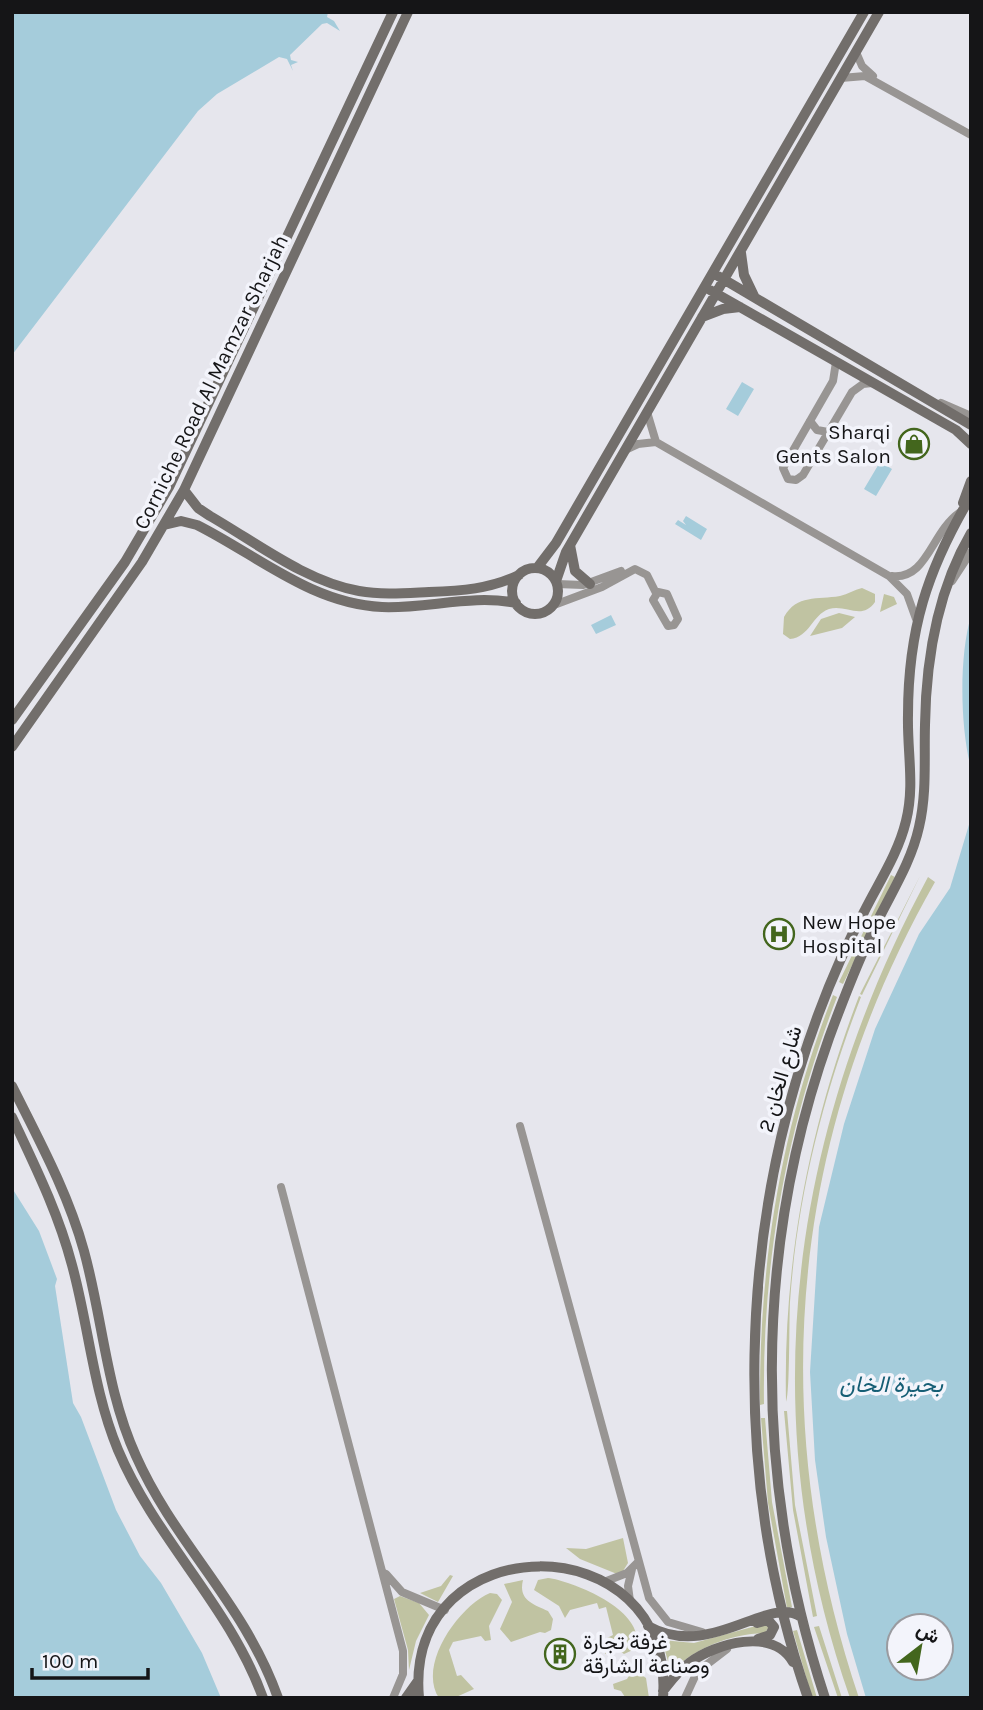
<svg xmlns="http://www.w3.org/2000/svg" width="983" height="1710" viewBox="0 0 983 1710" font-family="Karla,Vazirmatn,sans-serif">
	<rect width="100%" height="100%" fill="#e6e6ed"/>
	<path fill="#c0c3a2" d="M862 588 875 594V602C862 621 846 604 829 609 812 615 810 637 790 639L783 634 784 617C797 594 817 600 840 596 848 594 854 590 862 588Z
		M884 594 894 597 897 604 880 612Z
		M839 613 855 617 842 628 810 636 821 619Z
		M891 875 895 877 843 984 839 982Z
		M920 876 862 995 860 994Z
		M928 877 935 882C789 1138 765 1419 859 1698H850C752 1418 789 1135 928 877Z
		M833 995 837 997C786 1128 762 1264 764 1404L760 1405C759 1263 781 1127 833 995Z
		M859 996 861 997C823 1095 797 1197 790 1302 789 1320 790 1394 786 1402 783 1262 809 1127 859 996Z
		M784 1411H787L795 1505 817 1616 813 1617 793 1510Z
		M761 1418H765L772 1502 792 1607 787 1608 768 1503Z
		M623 1538 628 1563 623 1571 617 1574 580 1559 566 1548 586 1549Z
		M450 1575 453 1576 438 1602 420 1593 441 1586Z
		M548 1578C573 1581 650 1612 635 1649L624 1654 620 1651 605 1654 607 1638 613 1635 606 1607 599 1609 597 1603 570 1610 565 1618 559 1606 534 1590 538 1580Z
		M523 1580C518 1600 533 1604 548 1611L553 1619 551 1630 545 1633 540 1632 511 1642 500 1629 512 1602 504 1584Z
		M490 1593 497 1594 502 1600 489 1626 491 1640 485 1641 481 1636 453 1642 449 1650 457 1676 461 1675 474 1689 454 1698H439C417 1665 459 1606 490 1593Z
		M400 1596 419 1603 429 1615 416 1641 409 1670 408 1650 394 1599Z
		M763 1624 769 1627 765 1633C731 1634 694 1648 671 1672L662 1640 694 1643Z
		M819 1626 842 1698H838L814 1627Z
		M797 1630 817 1698H812L793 1631Z
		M630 1674H640L646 1678 649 1698 625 1697 621 1691 614 1689 613 1684 627 1679Z"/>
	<path fill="#a5ccdb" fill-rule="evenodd" d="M12 12H328L327 17 334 21 340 31 327 23 322 24 290 55 291 60 298 62 291 65 293 71 287 59 279 57 217 94 198 111 12 355Z
		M742 382 754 389 738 416 726 409Z
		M880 462 892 469 876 496 864 489Z
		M686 516 707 529 701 540 675 524 678 520 686 525 683 521Z
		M611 615 616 625 596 634 591 625Z
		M971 616V768C960 727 959 656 971 616Z
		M971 818V1698H866L847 1634 826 1537 815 1460 810 1372 819 1227 844 1124 875 1029 919 934 950 888ZM941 1626V1668H899V1626Z
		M12 1188 39 1231 57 1279 55 1286 73 1403 81 1417 116 1510 140 1556 161 1583 202 1653 221 1698H12Z"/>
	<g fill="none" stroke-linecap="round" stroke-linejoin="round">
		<path stroke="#989593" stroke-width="8" d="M856 52 862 66 873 76
			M841 78 865 76 971 135
			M836 362 833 381 783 468 788 479 796 480 803 475 852 392 863 384 872 383
			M941 403 971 416
			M647 412 656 442
			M810 421 817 430 828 432
			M625 450 638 444 656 442 889 576 907 594 916 619
			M892 576C927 580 931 533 959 513
			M952 581 971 552
			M557 584 583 585 621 571
			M658 592 667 594 678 619 674 625 668 626 653 600Z
			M554 605 602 587 635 569 647 575 656 593
			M520 1126 649 1598 668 1622 702 1632
			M281 1187 403 1651V1674L393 1698
			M386 1574 402 1592 445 1610
			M604 1582 627 1573 638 1562
			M630 1601 628 1586 632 1569
			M685 1698 697 1672 727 1649"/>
		<path stroke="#726e6b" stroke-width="10" d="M741 253 744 275 754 296
			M718 276 971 425
			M710 290 956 430 971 444
			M702 317 723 309 740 307
			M184 490 198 508 210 516C257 543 305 581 359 591 382 595 406 593 429 592 461 591 490 589 519 575
			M963 503 971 481
			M164 525 181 521 197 525C257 555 312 604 382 607 426 609 472 594 516 603
			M570 545 575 571 590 584
			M512 591a23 23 0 1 1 46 0a23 23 0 1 1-46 0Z
			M537 568 556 543 864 12
			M556 581 566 552 879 12
			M12 720 125 562 169 487 393 12
			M12 747 142 562 184 490 408 12
			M12 1086C39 1140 68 1193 84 1251 103 1320 106 1390 136 1456 175 1544 245 1604 278 1698
			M12 1117C35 1166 58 1212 72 1265 89 1327 93 1390 118 1450 156 1540 230 1606 263 1698
			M757 1623 768 1620 774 1627 770 1635 758 1639
			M648 1626C711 1661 768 1594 801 1617
			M663 1691C671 1681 679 1670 689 1663 716 1643 773 1627 793 1662
			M406 1698 418 1681
			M419 1698C403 1523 676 1522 663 1698
			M808 1698C732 1481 738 1230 818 1015 831 980 846 945 864 912 879 882 898 854 906 821 915 786 907 751 908 715 908 630 927 570 971 496
			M825 1698C754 1483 753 1252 829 1038 843 1000 857 963 875 926 891 893 911 863 919 827 927 793 924 759 925 725 926 658 937 591 971 533"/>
	</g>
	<defs>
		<g id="shop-ring" transform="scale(1.575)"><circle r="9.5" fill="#f3f4fb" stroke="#43661d" stroke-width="1.5"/><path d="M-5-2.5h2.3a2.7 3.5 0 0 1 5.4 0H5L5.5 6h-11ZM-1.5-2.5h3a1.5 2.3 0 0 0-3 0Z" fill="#43661d"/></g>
		<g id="hospital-ring" transform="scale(1.575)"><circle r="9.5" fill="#f3f4fb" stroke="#43661d" stroke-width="1.5"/><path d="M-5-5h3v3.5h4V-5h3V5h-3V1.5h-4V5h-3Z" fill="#43661d"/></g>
		<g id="building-ring" transform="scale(1.575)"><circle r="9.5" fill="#f3f4fb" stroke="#43661d" stroke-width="1.5"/><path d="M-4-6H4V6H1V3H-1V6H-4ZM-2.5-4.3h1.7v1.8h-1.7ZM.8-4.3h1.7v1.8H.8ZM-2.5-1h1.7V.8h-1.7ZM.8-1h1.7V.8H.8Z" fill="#43661d"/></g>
	</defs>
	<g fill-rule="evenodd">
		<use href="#shop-ring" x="914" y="444"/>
		<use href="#hospital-ring" x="779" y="934"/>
		<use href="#building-ring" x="560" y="1654"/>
	</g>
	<g text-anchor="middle" stroke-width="7" stroke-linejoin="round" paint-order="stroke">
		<g font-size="21" fill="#151517" stroke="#f3f4fb">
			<text transform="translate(211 382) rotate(-64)" y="7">Corniche Road Al Mamzar Sharjah</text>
			<text transform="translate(780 1079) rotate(-74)" y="7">شارع الخان 2</text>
		</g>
		<g font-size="21" fill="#151517" stroke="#f3f4fb" text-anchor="start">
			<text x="891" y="439" text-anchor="end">Sharqi<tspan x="891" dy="24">Gents Salon</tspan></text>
			<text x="802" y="929">New Hope<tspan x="802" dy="24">Hospital</tspan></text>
			<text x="583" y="1649">غرفة تجارة<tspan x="583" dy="24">وصناعة الشارقة</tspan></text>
		</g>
		<g font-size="23" font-style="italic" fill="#165e75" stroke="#f3f4fb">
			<text x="891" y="1392">بحيرة الخان</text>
		</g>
	</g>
	<rect width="983" height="1710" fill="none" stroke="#151517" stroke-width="28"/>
	<g transform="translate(920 1647) rotate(31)"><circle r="33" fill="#f3f4fb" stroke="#9a9ba0" stroke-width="2"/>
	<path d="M0-5L12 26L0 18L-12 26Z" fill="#43661d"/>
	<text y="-10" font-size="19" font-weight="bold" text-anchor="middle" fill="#151517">ش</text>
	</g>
	<path d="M32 1668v10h116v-10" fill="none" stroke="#151517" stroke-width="3.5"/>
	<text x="42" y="1668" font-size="21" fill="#151517" stroke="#f3f4fb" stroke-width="5" paint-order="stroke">100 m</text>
</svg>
